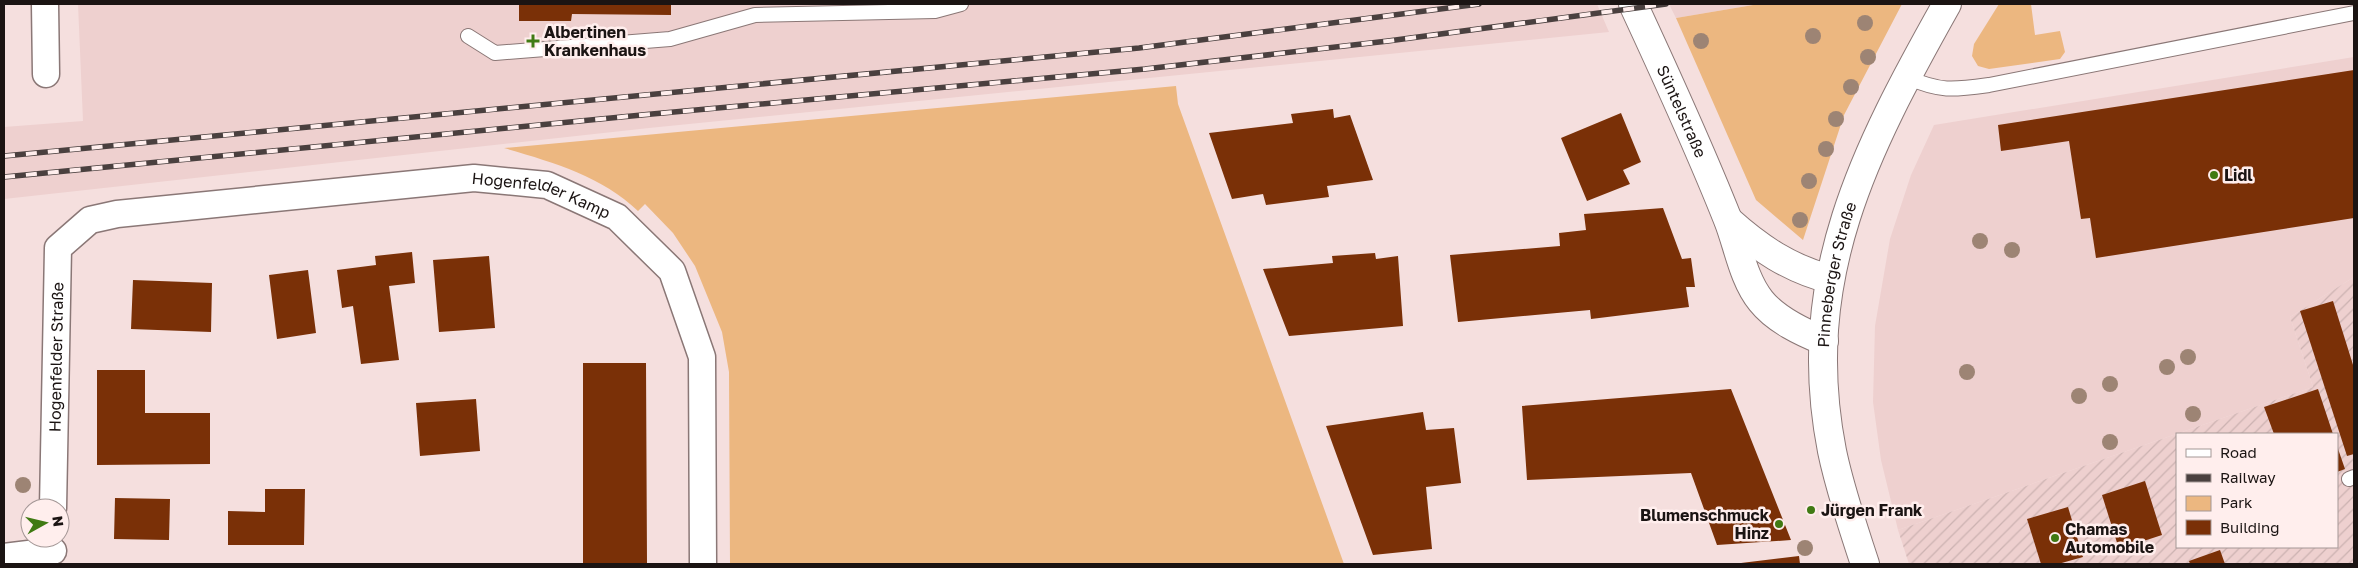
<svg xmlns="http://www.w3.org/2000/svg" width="2358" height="568" viewBox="0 0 2358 568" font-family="'Golos Text',sans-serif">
	<defs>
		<pattern id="industrial-furrows" width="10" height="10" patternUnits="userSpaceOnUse" patternTransform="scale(1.25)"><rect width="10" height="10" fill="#eed0cf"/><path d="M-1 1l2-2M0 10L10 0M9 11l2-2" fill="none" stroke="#ccb2b1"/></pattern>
	</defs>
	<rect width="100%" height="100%" fill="#f5dfde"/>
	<path fill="#eed0cf" d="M78 4H1597L1609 32 649 128 4 199V127L83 121Z
		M1669 4H1759L1676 18Z
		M2354 57V277L2290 317 2313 387 1898 530 1881 460 1873 402 1875 326 1890 239 1911 175 1934 125Z"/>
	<path fill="url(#industrial-furrows)" fill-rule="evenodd" d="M2354 277V564H1909L1898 530 2313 387 2290 317ZM2177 434H2337V547H2177Z"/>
	<path fill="#ecb780" d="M1759 4H1902L1844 115 1803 240 1756 200 1676 18Z
		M1999 4H2031L2035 35 2060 31 2065 52 2060 59 1989 69 1978 66 1972 56 1974 44Z
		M1176 86 1178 104 1344 564H730L729 372 722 332 695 266 673 233 645 204 638 211C602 176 552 162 504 148Z"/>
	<path fill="#7a3007" d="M519 4H671V15L572 14 571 21H519Z
		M2354 70V218L2096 258 2090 218 2081 219 2069 141 2001 151 1998 125Z
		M1333 109 1334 118 1350 115 1373 180 1327 186 1329 197 1266 205 1263 194 1232 199 1209 133 1293 123 1291 114Z
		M1621 113 1641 162 1623 170 1630 184 1587 201 1561 138Z
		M1663 208 1682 259 1691 258 1695 287H1686L1689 307 1591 319 1590 310 1458 322 1450 255 1560 246 1559 233 1586 230 1584 214Z
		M412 252 415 283 389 286 399 360 361 364 353 306 342 308 337 270 376 265 375 256Z
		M1375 253 1376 259 1398 256 1403 326 1289 336 1263 269 1333 263 1332 256Z
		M489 256 495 328 439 332 433 260Z
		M308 270 316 333 277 339 269 275Z
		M133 280 212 283 211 332 131 329Z
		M2333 301 2354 368V454L2347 456 2300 311Z
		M583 363H646L647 564H583Z
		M97 370H145V413H210V464L97 465Z
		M1731 389 1791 540 1717 545 1691 473 1527 480 1522 406Z
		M2318 389 2333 434H2274L2264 407Z
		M476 399 480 451 420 456 416 403Z
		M1423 412 1426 430 1454 428 1461 483 1426 487 1432 549 1373 555 1326 426Z
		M2337 446 2345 469 2337 472Z
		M2145 481 2162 535 2119 549 2102 495Z
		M265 489H305L304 545H228V511L265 512Z
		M115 498 170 499 169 540 114 539Z
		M2068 507 2083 557 2058 564H2041L2027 519Z
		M2220 550 2225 564H2190L2189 561Z
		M1799 556 1800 564H1741V563Z"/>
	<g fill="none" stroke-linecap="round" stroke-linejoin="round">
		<g stroke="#8a7776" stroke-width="16">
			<path id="lane" d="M468 36 495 53 670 39 755 15 935 11 961 4
				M1906 77C1941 92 1953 90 1989 85L2354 13
				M2349 479 2354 477"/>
		</g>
		<g stroke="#8a7776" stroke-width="29">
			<g id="street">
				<path d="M45 4 46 74"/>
				<path id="s1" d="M53 508 58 248 90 220 117 214 474 178 547 185 617 217 672 271 702 357 703 564"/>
				<path d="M4 557 53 551"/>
			</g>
		</g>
		<g stroke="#8a7776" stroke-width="30">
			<g id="secondary">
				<path id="s2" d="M1633 4C1666 75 1699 147 1728 220 1738 245 1743 279 1761 301 1776 320 1802 332 1824 341"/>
				<path d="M1729 221C1759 248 1790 269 1830 279"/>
				<path id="s3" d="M1865 564C1853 527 1840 490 1832 451 1798 278 1865 150 1947 4"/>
			</g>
		</g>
		<use href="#lane" stroke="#fff" stroke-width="14"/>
		<use href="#street" stroke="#fff" stroke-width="26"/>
		<use href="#secondary" stroke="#fff" stroke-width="28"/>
		<g stroke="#4a403f" stroke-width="5.5">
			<path id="rail" d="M4 156 1139 48 1479 4
				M4 177 652 114 1145 69 1388 41 1666 4"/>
		</g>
		<use href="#rail" stroke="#ffeeed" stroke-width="4" stroke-dasharray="11" stroke-linecap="butt"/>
	</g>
	<g fill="#9d8474">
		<circle cx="1865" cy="23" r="8"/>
		<circle cx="1813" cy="36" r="8"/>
		<circle cx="1701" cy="41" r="8"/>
		<circle cx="1868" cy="57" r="8"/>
		<circle cx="1851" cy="87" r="8"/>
		<circle cx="1836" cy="119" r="8"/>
		<circle cx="1826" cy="149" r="8"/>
		<circle cx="1809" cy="181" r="8"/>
		<circle cx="1800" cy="220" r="8"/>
		<circle cx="1980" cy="241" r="8"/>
		<circle cx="2012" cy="250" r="8"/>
		<circle cx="2188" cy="357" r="8"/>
		<circle cx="2167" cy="367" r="8"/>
		<circle cx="1967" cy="372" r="8"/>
		<circle cx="2110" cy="384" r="8"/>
		<circle cx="2079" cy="396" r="8"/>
		<circle cx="2193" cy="414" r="8"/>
		<circle cx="2110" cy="442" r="8"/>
		<circle cx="23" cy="485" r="8"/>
		<circle cx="1805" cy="548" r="8"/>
	</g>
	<g fill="#407a13" stroke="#ffeeed" stroke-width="2">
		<path d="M530.5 33.5h5v5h5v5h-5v5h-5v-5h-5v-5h5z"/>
		<circle cx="2214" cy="175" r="5"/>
		<circle cx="1811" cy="510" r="5"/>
		<circle cx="1779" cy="524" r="5"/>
		<circle cx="2055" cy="538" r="5"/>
	</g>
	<g text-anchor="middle" stroke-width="5" stroke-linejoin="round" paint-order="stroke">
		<g font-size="16" font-weight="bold" fill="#1b1413" stroke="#ffeeed" text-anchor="start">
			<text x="544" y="38">Albertinen<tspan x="544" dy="18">Krankenhaus</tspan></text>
			<text x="2224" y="181">Lidl</text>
			<text x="1821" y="516">Jürgen Frank</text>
			<text x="1769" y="521" text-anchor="end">Blumenschmuck<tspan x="1769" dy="18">Hinz</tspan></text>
			<text x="2065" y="535">Chamas<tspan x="2065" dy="18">Automobile</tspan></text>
		</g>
		<g font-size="16" fill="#1b1413" stroke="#ffeeed">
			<text dy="6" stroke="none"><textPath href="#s2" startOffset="118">Süntelstraße</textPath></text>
			<text dy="6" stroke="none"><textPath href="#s1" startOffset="759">Hogenfelder Kamp</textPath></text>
			<text dy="6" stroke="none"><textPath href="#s3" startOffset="296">Pinneberger Straße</textPath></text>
			<text dy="6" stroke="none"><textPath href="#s1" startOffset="151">Hogenfelder Straße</textPath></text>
		</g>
	</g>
	<rect width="2358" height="568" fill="none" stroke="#1b1413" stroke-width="10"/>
	<rect x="2176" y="433" width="162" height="115" fill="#ffeeed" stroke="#a49796"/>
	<rect x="2186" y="449" width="25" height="8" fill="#ffffff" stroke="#a49796"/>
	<text x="2220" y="458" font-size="15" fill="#1b1413">Road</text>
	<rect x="2186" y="474" width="25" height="8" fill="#4a403f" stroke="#a49796"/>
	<text x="2220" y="483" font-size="15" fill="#1b1413">Railway</text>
	<rect x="2186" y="496" width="25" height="15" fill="#ecb780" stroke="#a49796"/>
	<text x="2220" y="508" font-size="15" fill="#1b1413">Park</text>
	<rect x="2186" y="520" width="25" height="15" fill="#7a3007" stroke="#a49796"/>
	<text x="2220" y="533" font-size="15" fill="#1b1413">Building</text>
	<g transform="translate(45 523) rotate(82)"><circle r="24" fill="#ffeeed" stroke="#a49796"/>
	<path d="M0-4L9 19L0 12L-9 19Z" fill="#407a13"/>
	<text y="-8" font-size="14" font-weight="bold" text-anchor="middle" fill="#1b1413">N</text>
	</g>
</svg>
